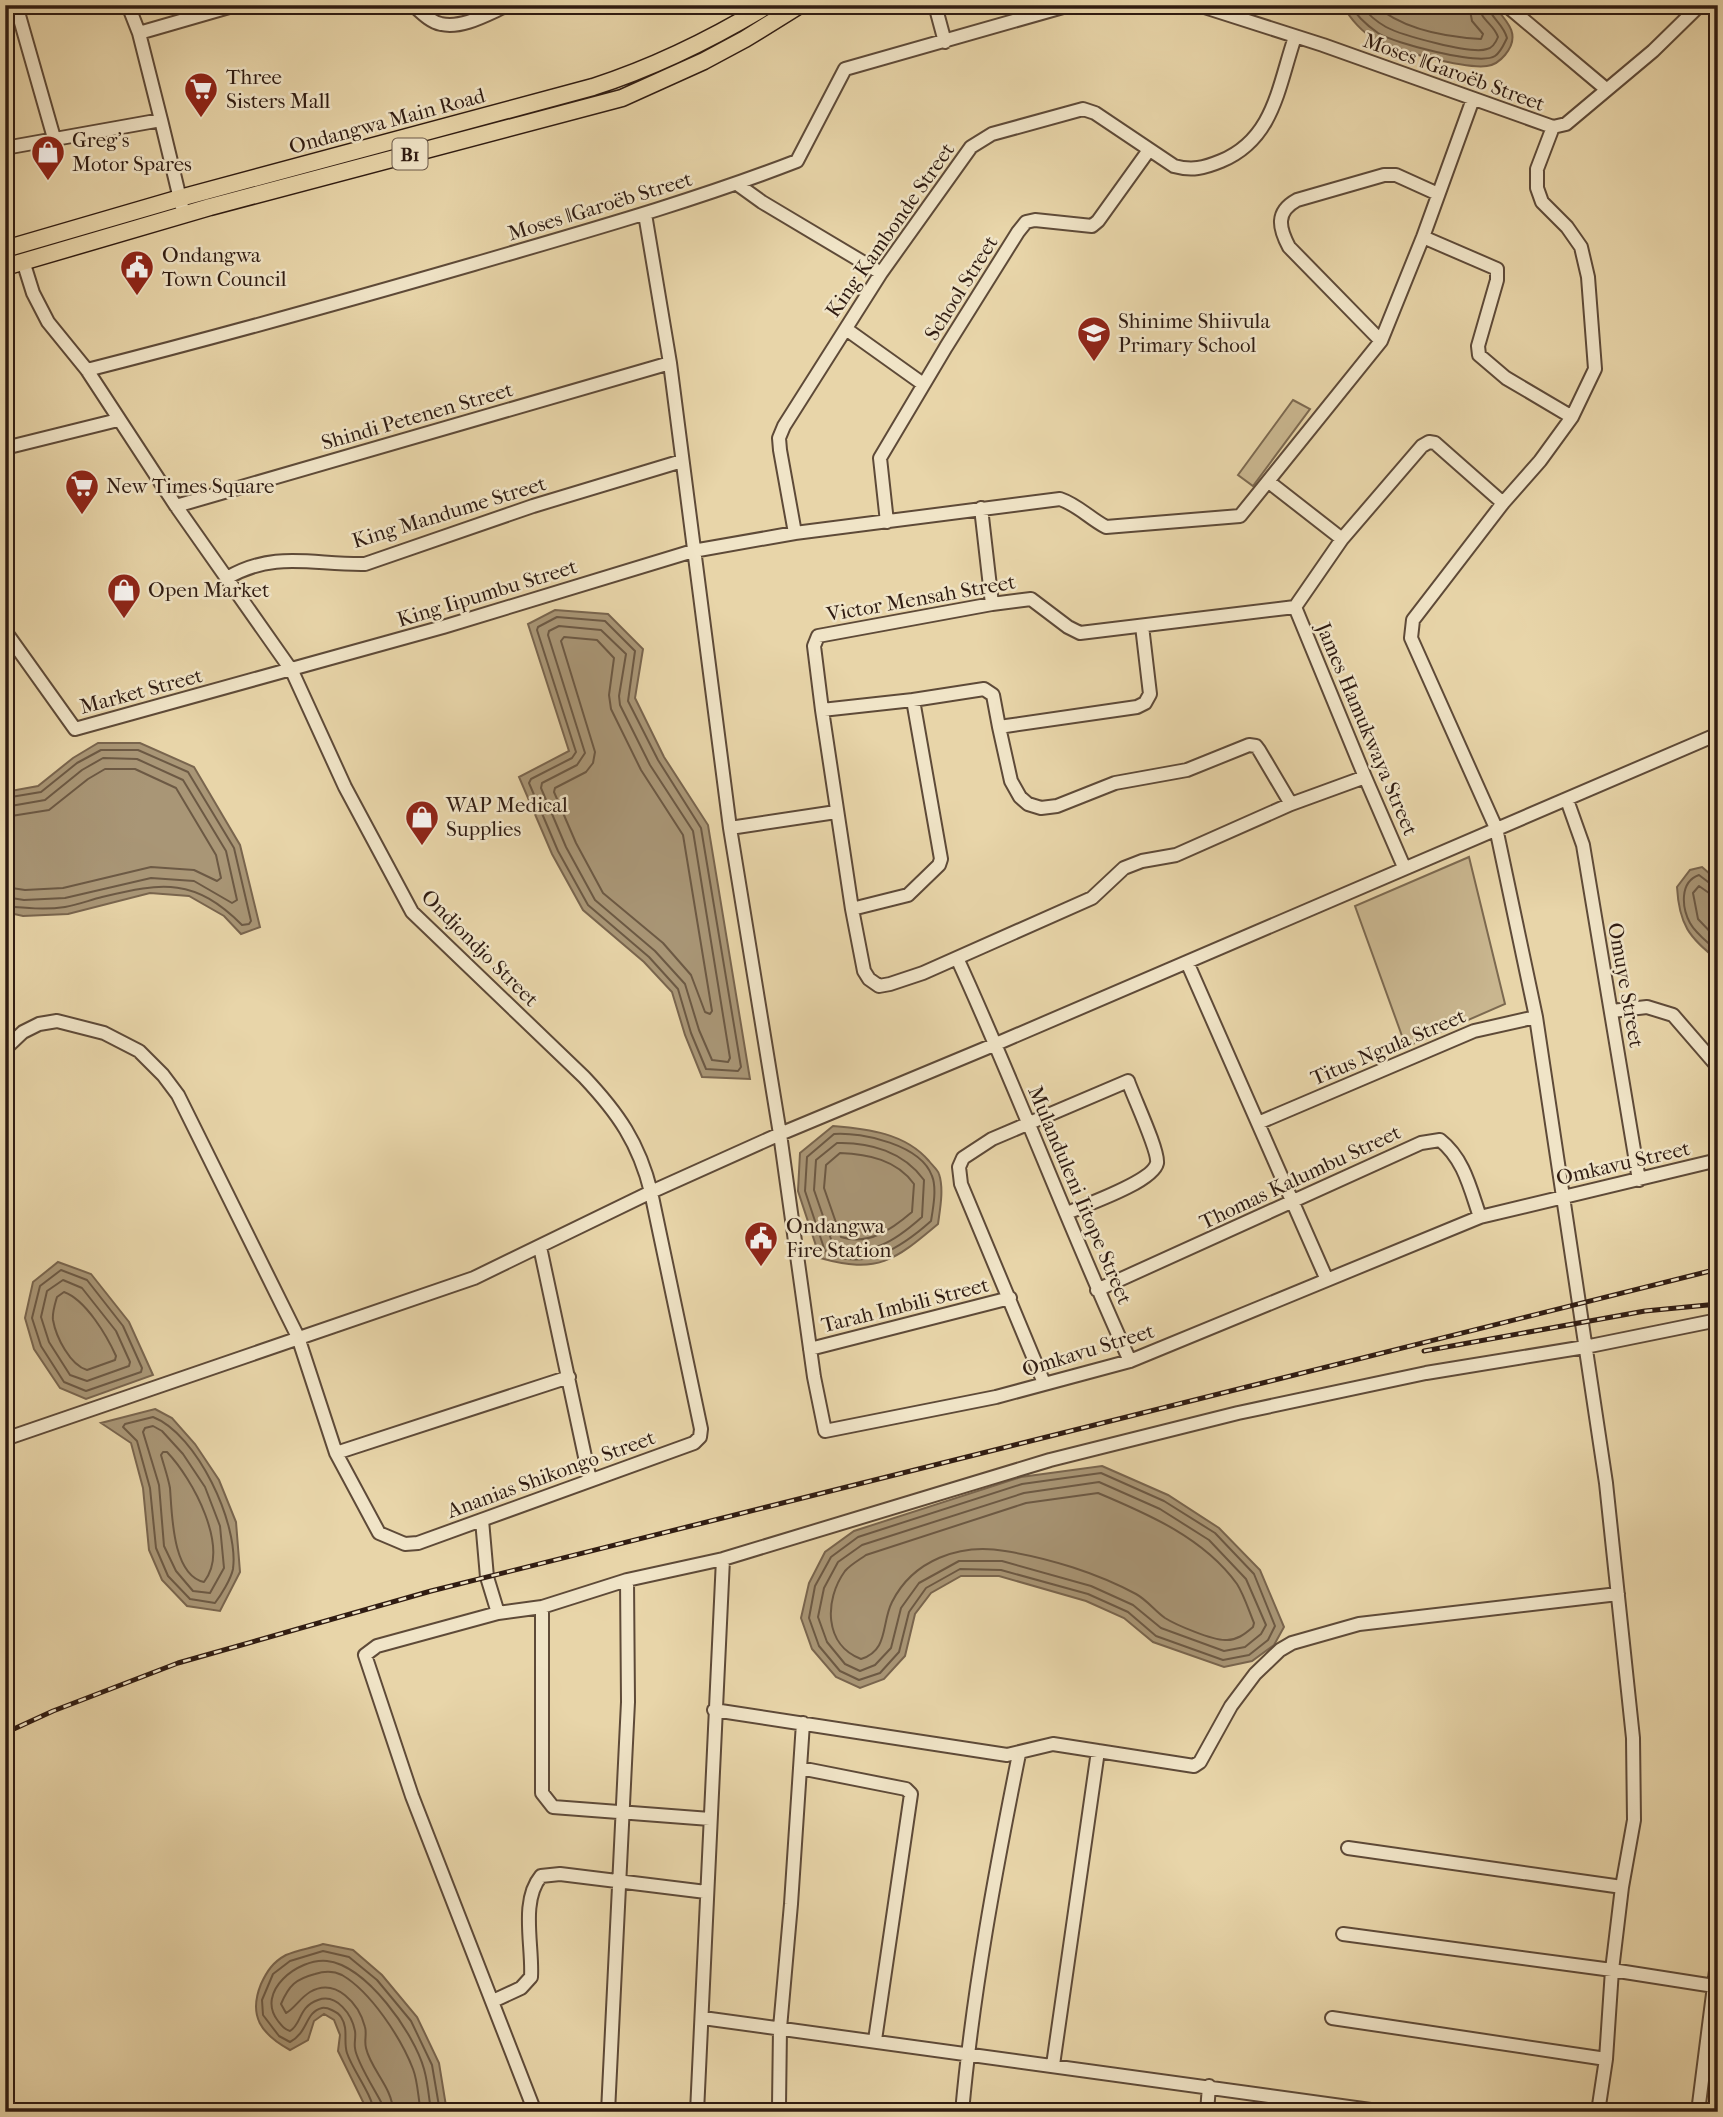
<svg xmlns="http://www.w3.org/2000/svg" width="1723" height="2117" viewBox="0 0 1723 2117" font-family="'IM FELL French Canon',serif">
	<rect width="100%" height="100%" fill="#e8d5a9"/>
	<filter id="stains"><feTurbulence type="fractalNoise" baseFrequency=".00286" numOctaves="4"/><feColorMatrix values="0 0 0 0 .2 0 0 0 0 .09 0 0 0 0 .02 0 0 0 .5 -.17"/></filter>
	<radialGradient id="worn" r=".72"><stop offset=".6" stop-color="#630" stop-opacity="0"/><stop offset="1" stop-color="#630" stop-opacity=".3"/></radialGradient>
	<path fill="#c9b68f" stroke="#7c6950" stroke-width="2" d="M1293 400 1310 409 1253 486 1238 475Z
		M1469 857 1505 1004 1406 1047 1355 906Z"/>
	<path fill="#a99676" stroke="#79654e" stroke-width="2" d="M1343 5H1493C1507 21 1522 35 1505 55 1500 61 1495 65 1487 66 1465 69 1397 51 1376 40 1363 33 1350 19 1343 5Z
		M555 610 608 614 643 649 635 698 664 757 708 825 750 1079 702 1077 685 1035 672 992 644 962 583 910 552 854 519 777 569 751 528 624Z
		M98 743H140L194 767 240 845 260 927 241 934 224 916 189 896 150 893 68 914 23 916 5 912V792L38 786 73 758Z
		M1702 867 1718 881V960C1689 938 1679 924 1677 887L1690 870Z
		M833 1126C868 1129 905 1133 929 1161 932 1165 938 1170 939 1174 944 1189 940 1209 938 1224 894 1261 878 1274 820 1258L798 1191 800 1153Z
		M58 1262 91 1274 129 1322 153 1375 86 1399 60 1388 34 1349 25 1318 33 1282Z
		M155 1409 172 1418 195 1444 219 1480 236 1522 240 1572 220 1611 187 1606 162 1580 149 1550 143 1488 131 1443 101 1423Z
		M1102 1466 1168 1495 1219 1528 1260 1570 1284 1627 1274 1645 1252 1661 1224 1667 1153 1642 1124 1618 1086 1601 999 1576H961L931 1593 915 1614 905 1656 884 1679 860 1688 836 1677 812 1649 801 1618 809 1583 825 1552 854 1531 1021 1477Z
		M323 1944 353 1950 382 1975 417 2017 439 2063 447 2112H368L338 2051 340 2035 334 2020 324 2014 314 2021 308 2040 290 2050C261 2034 248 2016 261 1984 267 1971 273 1962 286 1955 297 1950 312 1948 323 1944Z"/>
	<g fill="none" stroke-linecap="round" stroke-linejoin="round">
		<path stroke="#6c5944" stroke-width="2" d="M1351 5C1356 16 1368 26 1378 33 1393 43 1480 66 1495 56 1501 52 1504 44 1507 38 1503 23 1490 18 1488 5
			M1361 5C1367 13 1377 22 1386 27 1401 35 1472 55 1487 49 1493 48 1496 42 1498 37 1494 24 1480 20 1479 5
			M1375 5C1402 29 1446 37 1481 39L1483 34 1472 21 1469 5
			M557 617 605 621 635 651 628 701 658 760 701 828 741 1067 738 1071 706 1069 691 1033 678 989 649 957 588 905 558 851 529 783 531 779 572 758 576 752 537 630 538 627Z
			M559 626 601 630 626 654 619 696 620 705 650 765 693 831 730 1058 728 1062 712 1060 699 1030 685 984 655 951 595 900 566 847 541 788 542 783 577 765 585 753 548 635 549 631Z
			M564 637 597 640 614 658 609 695 611 709 641 770 683 835 712 1011 710 1014 705 1012 691 975 663 943 603 893 576 843 554 792 555 788 586 772 593 763 595 752 561 641Z
			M5 798 41 792 77 763 101 750H138L188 772 234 848 251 921 249 924 242 925C195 878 163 882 102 897 90 900 77 905 65 907 45 910 25 908 5 906
			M5 807 45 800 82 770 103 758 137 759 183 780 226 851 237 900 232 903 194 881 151 878 65 898 24 900 5 897
			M5 817 49 810 88 779 105 769H135L176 788 216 855 221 878 217 881 194 870 151 867 63 888 25 890 5 887
			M1718 886 1712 885 1699 875C1679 882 1682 908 1690 923 1696 934 1709 943 1718 952
			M1718 895 1709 893 1699 886 1693 893 1698 919 1718 940
			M834 1134C863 1132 921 1145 932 1176 937 1188 933 1209 931 1221 903 1246 863 1274 825 1251L805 1191 807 1157Z
			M837 1143C870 1142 904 1152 924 1180L922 1217C895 1241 871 1258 833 1245L814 1190 816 1160Z
			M840 1153C868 1154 897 1160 914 1184L912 1212C892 1229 869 1246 841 1237L824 1188 826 1165Z
			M61 1270 87 1280 123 1326 142 1368 141 1372 86 1391 64 1382 41 1346 32 1318 40 1286Z
			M63 1280 82 1288 116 1331 130 1362 129 1366 87 1381 70 1375 49 1342 41 1317 47 1291Z
			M64 1292C86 1300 107 1336 116 1356L115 1360 87 1370C70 1365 56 1337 53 1320 52 1313 55 1304 57 1297Z
			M153 1417C197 1434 239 1524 233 1569 231 1579 221 1595 215 1603L190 1599 168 1576 156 1548 150 1488 137 1441 123 1427 125 1424Z
			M153 1426 162 1431 183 1454 205 1487 220 1526 224 1568 210 1593 193 1591 176 1571 164 1546 159 1485 143 1432 145 1428Z
			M163 1452H167C192 1478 231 1548 204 1582 172 1575 172 1513 170 1488 168 1477 164 1466 161 1455Z
			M1101 1473 1164 1501 1215 1533 1254 1574 1275 1626 1268 1640 1249 1655 1223 1660 1156 1636 1128 1612 1088 1594 1001 1570 960 1569 926 1588 909 1612 899 1652 880 1673 859 1680 840 1671 819 1646 809 1618 815 1586 831 1557 858 1537 1022 1484Z
			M1099 1482 1160 1509 1209 1540 1246 1579 1266 1625 1261 1634 1245 1647 1224 1651 1161 1628 1133 1605 1091 1586 1002 1561H959L919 1583 901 1608 891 1648 875 1665 860 1671 845 1664 827 1642 818 1617 824 1588 838 1562 862 1545 1024 1493Z
			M1098 1493C1148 1514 1204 1538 1237 1584 1244 1595 1249 1611 1254 1623L1253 1627C1245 1634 1236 1641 1225 1640 1212 1640 1176 1625 1165 1618 1155 1611 1147 1600 1136 1594 1097 1573 1049 1558 1005 1551 960 1543 913 1560 892 1602 881 1624 889 1650 861 1659 824 1645 824 1600 845 1571 850 1565 859 1560 866 1555L1026 1503Z
			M374 2112C372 2094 353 2071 347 2053 343 2041 349 2029 341 2017 338 2012 327 2007 322 2008 305 2012 308 2033 290 2042L279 2036 263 2015 262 2000 273 1974 290 1961 323 1951 349 1957 377 1980 411 2021 432 2065 440 2112
			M383 2112 381 2102C375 2090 356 2061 355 2048 354 2043 356 2037 355 2031 352 2015 337 1993 318 2000 298 2007 302 2024 290 2031 284 2029 282 2026 278 2021 255 1992 298 1958 327 1961 366 1965 414 2033 424 2069 428 2083 429 2098 431 2112
			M393 2112C393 2088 371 2070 366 2048 364 2041 367 2034 365 2027 359 2004 336 1977 310 1992 300 1998 294 2009 286 2013L281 2004C289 1985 296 1979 315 1974 324 1971 334 1971 342 1975 371 1992 401 2038 413 2069 418 2082 418 2098 421 2112"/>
		<g stroke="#5e4a38" stroke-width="16">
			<path id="minor" d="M16 5 54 138
				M128 5 139 33 236 5
				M413 5C421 12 430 22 441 24 463 29 489 13 508 5
				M935 5 945 42
				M1198 5 1323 45 1553 127 1566 124 1653 51 1700 5
				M1506 5 1606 89
				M139 33 161 120
				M1553 127 1537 169V188L1542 202 1567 227 1581 247 1588 277 1595 369 1572 417 1540 461 1503 503 1413 620 1411 638 1496 828 1536 1017 1606 1483 1633 1738 1634 1820 1622 1887 1612 1970 1606 2059 1598 2112
				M5 148 161 120 182 207
				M737 184 762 202 881 273
				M645 214 670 363 730 828 780 1134 814 1377 825 1431 996 1397 1130 1361 1480 1217 1718 1160
				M1423 237 1497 269V280L1478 346 1479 355 1506 378 1572 417
				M846 329 923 384
				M1381 341 1289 247C1279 228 1275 212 1297 200L1384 175H1396L1438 194
				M87 370C217 337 346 301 474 264 583 232 691 202 797 161L845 69 1070 5
				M5 448 118 420
				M1269 482 1342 539
				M176 506 670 363
				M981 508 992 604
				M887 522 880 458 946 347 1018 232 1026 222 1035 220 1092 226 1098 221 1149 150
				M795 533 780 450 779 438 784 426 881 273 971 147 992 134 1083 109 1095 113 1174 166C1192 171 1204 168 1221 161 1274 139 1278 87 1295 37
				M227 578C275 550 313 565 365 564L533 506 682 461
				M1295 607 1342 539 1422 446 1429 442 1435 443 1503 503
				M1295 607 1365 777 1404 867
				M5 631 75 729 443 627 693 551 795 533 1060 499C1078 505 1089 518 1106 527L1240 516 1381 341 1423 237 1473 99
				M913 700 941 859 939 865 908 895 852 909 864 971 869 979 879 986 890 984 923 973 1092 898 1124 868 1142 861 1176 855 1291 804 1365 777
				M822 710 913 700 984 689 993 695 999 727 1137 707 1145 703 1150 694 1142 626
				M999 727 1011 781 1020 797 1028 804 1041 808 1057 806 1115 783 1187 770 1249 745 1256 746 1259 750 1291 804
				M1567 800 1583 845 1639 1180
				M730 828 836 812
				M852 909 822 710 814 646 818 636 992 604 1031 599 1068 627 1080 633 1295 607
				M957 958C1018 1091 1069 1228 1130 1361
				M1187 962 1327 1280
				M1612 1011 1647 1007 1673 1015 1718 1067
				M5 1049 23 1032 39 1024 57 1021 104 1033 139 1051 163 1075 178 1095 298 1337 336 1453 379 1533 405 1544 418 1543 694 1443 700 1437 701 1429 651 1192C639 1143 618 1113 584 1077L412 912 345 787 292 671 176 506 87 370 48 322 33 293 23 261 17 262
				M1258 1123 1474 1031 1536 1017
				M540 1247 590 1480
				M1097 1290 1421 1143 1440 1140C1464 1159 1470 1188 1480 1217
				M810 1349 1010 1298
				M1044 1383 961 1184 959 1167 963 1158 992 1139 1128 1081C1133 1096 1159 1151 1157 1163 1153 1182 1085 1205 1067 1213
				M5 1439 474 1278 651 1192 780 1134 996 1044 1718 734
				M336 1453 569 1377
				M482 1520 487 1577 498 1613
				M542 1607V1793L553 1807 710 1819
				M714 1710 1007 1755 1053 1744 1194 1766 1200 1762 1231 1706 1255 1674 1280 1650 1292 1643 1359 1624 1618 1594
				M800 1768 906 1789 911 1794 875 2040
				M1348 1848 1622 1887
				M1343 1934 1612 1970 1714 1986 1718 1956
				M493 2001 521 1988 531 1977C533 1946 520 1901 541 1876L560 1874 706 1892
				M703 2018 1385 2112
				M1332 2018 1606 2059
				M1053 2065 1098 1751
				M535 2112 412 1796 365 1655 377 1646 498 1613 542 1607 627 1580 723 1559 1050 1460 1238 1413 1426 1373 1585 1347 1718 1320
				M608 2112 628 1702 627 1580
				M697 2112 723 1559
				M786 2112 779 2106 780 2028 791 1904 803 1723
				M962 2112C973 1991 995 1873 1019 1754
				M1207 2112 1209 2086
				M1698 2112 1714 1986"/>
		</g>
		<g stroke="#301c12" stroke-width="19">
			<path id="major" d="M5 249 180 198 593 87C655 67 712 39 768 5
				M5 267 210 207 622 98 704 61 745 39 800 5"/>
		</g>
		<use href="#minor" stroke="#f0e4c7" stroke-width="12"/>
		<use href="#major" stroke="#e8d5a9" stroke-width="16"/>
		<g stroke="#301c12" stroke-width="5">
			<path id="rail" d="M1424 1351 1645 1311 1718 1304
				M5 1733 53 1711 178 1663 431 1591 1718 1269"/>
		</g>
		<use href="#rail" stroke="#f0e4c7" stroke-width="2.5" stroke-dasharray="8" stroke-linecap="butt"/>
	</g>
	<defs>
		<g id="supermarket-pin" transform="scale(1.75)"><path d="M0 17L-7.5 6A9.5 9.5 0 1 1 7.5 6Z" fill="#8f2418" stroke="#f0e4c7"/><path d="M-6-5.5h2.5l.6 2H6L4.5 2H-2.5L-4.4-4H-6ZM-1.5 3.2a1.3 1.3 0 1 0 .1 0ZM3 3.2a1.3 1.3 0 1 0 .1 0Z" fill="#fff"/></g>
		<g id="shop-pin" transform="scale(1.75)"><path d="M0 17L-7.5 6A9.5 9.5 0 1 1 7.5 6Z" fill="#8f2418" stroke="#f0e4c7"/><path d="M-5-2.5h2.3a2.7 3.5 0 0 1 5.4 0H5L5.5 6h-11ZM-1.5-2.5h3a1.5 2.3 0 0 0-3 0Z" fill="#fff"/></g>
		<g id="civic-pin" transform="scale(1.75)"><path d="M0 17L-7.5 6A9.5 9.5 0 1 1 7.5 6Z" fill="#8f2418" stroke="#f0e4c7"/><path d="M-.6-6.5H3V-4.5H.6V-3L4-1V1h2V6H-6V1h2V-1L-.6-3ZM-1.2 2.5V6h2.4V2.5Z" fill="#fff"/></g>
		<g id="school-pin" transform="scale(1.75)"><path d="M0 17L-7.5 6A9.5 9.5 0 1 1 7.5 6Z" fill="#8f2418" stroke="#f0e4c7"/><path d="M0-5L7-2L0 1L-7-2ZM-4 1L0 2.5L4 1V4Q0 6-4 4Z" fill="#fff"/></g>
	</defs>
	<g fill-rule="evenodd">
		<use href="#supermarket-pin" x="201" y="89"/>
		<use href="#shop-pin" x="48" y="152"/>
		<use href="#civic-pin" x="137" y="267"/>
		<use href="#school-pin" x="1094" y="333"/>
		<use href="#supermarket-pin" x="82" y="486"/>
		<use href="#shop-pin" x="124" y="590"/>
		<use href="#shop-pin" x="422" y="817"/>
		<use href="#civic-pin" x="761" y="1238"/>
	</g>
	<g text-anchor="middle" stroke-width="5" stroke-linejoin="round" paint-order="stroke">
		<rect fill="#f0e4c7" stroke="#6a5848" stroke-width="2" x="392.5" y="138.5" width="35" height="31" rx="5"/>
		<g font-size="19" font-weight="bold" fill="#301c12">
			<text x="410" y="161">B1</text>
		</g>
		<g font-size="21" fill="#301c12" stroke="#f0e4c7">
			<text transform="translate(1454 72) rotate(20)" y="7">Moses ǁGaroëb Street</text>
			<text transform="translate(387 121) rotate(-15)" y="7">Ondangwa Main Road</text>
			<text transform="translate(600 206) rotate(-17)" y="7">Moses ǁGaroëb Street</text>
			<text transform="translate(890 230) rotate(-55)" y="7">King Kambonde Street</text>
			<text transform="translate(961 288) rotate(-58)" y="7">School Street</text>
			<text transform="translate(417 416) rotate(-16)" y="7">Shindi Petenen Street</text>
			<text transform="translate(449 512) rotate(-17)" y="7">King Mandume Street</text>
			<text transform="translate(487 593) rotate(-17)" y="7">King Iipumbu Street</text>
			<text transform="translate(921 598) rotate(-10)" y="7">Victor Mensah Street</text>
			<text transform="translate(141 691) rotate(-15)" y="7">Market Street</text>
			<text transform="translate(1367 729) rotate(67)" y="7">James Hamukwaya Street</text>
			<text transform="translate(480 948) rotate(45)" y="7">Ondjondjo Street</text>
			<text transform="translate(1626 985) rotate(80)" y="7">Omuye Street</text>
			<text transform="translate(1388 1047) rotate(-23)" y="7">Titus Ngula Street</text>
			<text transform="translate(1623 1163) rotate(-13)" y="7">Omkavu Street</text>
			<text transform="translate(1300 1177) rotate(-25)" y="7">Thomas Kalumbu Street</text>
			<text transform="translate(1080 1195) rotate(67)" y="7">Mulanduleni Iitope Street</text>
			<text transform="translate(905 1305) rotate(-14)" y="7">Tarah Imbili Street</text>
			<text transform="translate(1088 1350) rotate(-17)" y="7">Omkavu Street</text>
			<text transform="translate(551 1474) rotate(-20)" y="7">Ananias Shikongo Street</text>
		</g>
		<g font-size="21" fill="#301c12" stroke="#f0e4c7" text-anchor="start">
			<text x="226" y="84">Three<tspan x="226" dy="24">Sisters Mall</tspan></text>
			<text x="72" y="147">Greg's<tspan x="72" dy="24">Motor Spares</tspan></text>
			<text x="162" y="262">Ondangwa<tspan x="162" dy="24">Town Council</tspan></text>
			<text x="1118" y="328">Shinime Shiivula<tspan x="1118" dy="24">Primary School</tspan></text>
			<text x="106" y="493">New Times Square</text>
			<text x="148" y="597">Open Market</text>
			<text x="446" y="812">WAP Medical<tspan x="446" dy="24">Supplies</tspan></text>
			<text x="786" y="1233">Ondangwa<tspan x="786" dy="24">Fire Station</tspan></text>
		</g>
	</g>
	<rect width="1723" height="2117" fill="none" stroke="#e8d5a9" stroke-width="28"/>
	<rect x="7" y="7" width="1709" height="2103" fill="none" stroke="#301c12" stroke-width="3.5"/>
	<rect x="14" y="14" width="1695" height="2089" fill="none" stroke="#301c12" stroke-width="2"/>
	<rect width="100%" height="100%" filter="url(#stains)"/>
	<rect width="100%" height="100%" fill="url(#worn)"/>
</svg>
